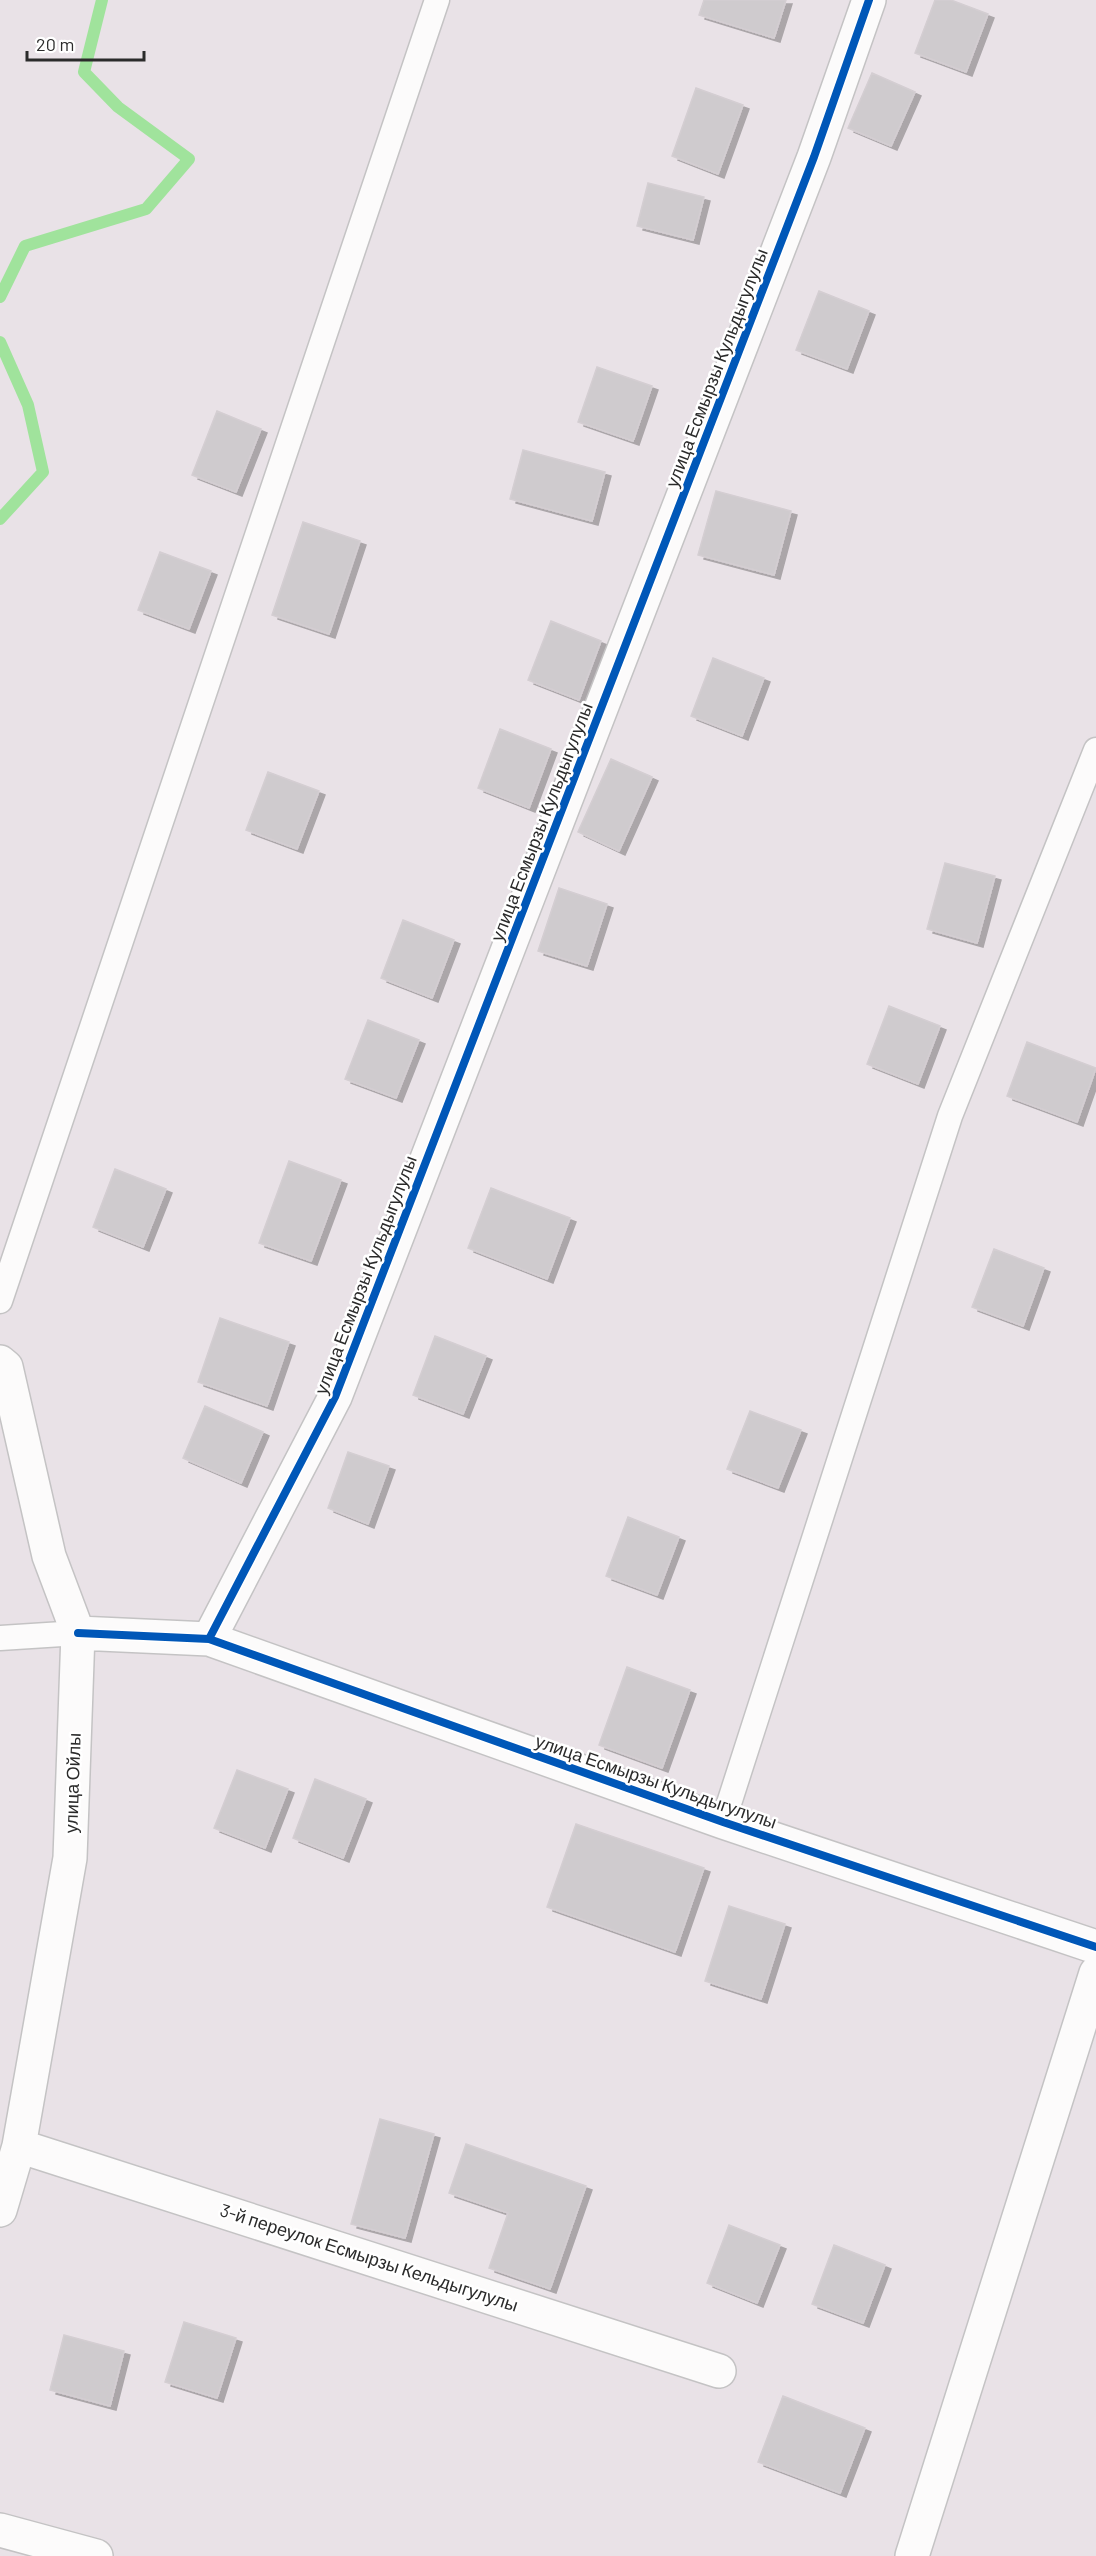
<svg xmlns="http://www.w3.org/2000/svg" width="1096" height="2556" viewBox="0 0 1096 2556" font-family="Barlow,sans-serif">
	<defs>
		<filter id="shadow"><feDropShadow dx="6" dy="4" stdDeviation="0" flood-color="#0004"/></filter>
	</defs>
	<rect width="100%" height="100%" fill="#e9e2e7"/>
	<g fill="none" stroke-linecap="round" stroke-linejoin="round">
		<path stroke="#a0e39c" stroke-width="12" d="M0 297 25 246 146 209 189 159 118 107 84 72 102 0
			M0 342 28 405 43 472 0 519"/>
	</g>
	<path fill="#cfcbce" stroke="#d4ced2" stroke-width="1.5" filter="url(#shadow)" d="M704 0H786L774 38 699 15Z
		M935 0H951L988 14 966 72 915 53Z
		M872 73 915 92 891 146 848 128Z
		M696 88 743 105 718 174 672 156Z
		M648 183 704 197 693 240 637 226Z
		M819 291 869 311 847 369 796 350Z
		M597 367 652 386 633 441 578 422Z
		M217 411 261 429 236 492 192 475Z
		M523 450 605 472 592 521 510 499Z
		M716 491 791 511 774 575 698 555Z
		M303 522 360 541 329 634 272 615Z
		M160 552 211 571 189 629 138 610Z
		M551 621 601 641 579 700 528 680Z
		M713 658 764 678 742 736 691 716Z
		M500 729 551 749 529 808 478 788Z
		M611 759 652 777 619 851 578 832Z
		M268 772 319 791 297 849 246 830Z
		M945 863 995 876 977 943 927 929Z
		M559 888 607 904 587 966 538 951Z
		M403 920 454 940 432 998 381 978Z
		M889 1006 940 1026 918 1084 867 1064Z
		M368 1020 419 1040 396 1098 345 1079Z
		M1027 1042 1096 1068 1077 1122 1007 1096Z
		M289 1161 341 1180 311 1261 259 1243Z
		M115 1169 166 1189 143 1247 93 1227Z
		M491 1188 570 1218 547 1279 468 1248Z
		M994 1249 1044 1268 1023 1326 972 1307Z
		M220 1318 289 1342 267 1406 198 1382Z
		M435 1336 486 1356 463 1414 413 1395Z
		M205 1406 263 1432 241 1483 183 1458Z
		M750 1411 801 1430 778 1488 727 1469Z
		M348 1452 389 1466 368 1524 328 1508Z
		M628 1517 679 1537 657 1595 606 1576Z
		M627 1667 690 1690 662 1768 599 1745Z
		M237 1770 288 1789 265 1848 214 1828Z
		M315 1779 366 1799 343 1858 293 1838Z
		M576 1824 704 1868 675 1952 547 1907Z
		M729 1906 785 1924 761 1999 705 1981Z
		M380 2119 434 2134 405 2238 351 2224Z
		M466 2144 586 2186 550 2289 489 2268 508 2213 449 2193Z
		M729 2225 780 2245 757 2303 707 2283Z
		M834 2245 885 2265 863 2323 812 2304Z
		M184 2322 236 2338 217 2398 165 2382Z
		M64 2335 124 2351 110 2406 50 2390Z
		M783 2396 865 2428 840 2493 758 2462Z"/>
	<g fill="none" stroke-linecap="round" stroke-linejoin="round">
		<g stroke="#c4c3c4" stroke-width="27">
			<path id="lane" d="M0 1301 437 0
				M0 1638 78 1633
				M723 1822 950 1116 1096 750"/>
		</g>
		<g stroke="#c4c3c4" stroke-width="36">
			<path id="street" d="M0 1362 6 1367 49 1556 78 1633 70 1858 19 2146 0 2210
				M78 1633 209 1639 335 1397 814 157 869 0
				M209 1639 723 1822 1096 1947
				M19 2146 719 2371
				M0 2530 96 2556
				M912 2556 1096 1973"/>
		</g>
		<use href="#lane" stroke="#fcfbfb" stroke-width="24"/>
		<use href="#street" stroke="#fcfbfb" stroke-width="33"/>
		<g stroke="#fff" stroke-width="11">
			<path id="cycleway" d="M78 1633 209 1639 335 1397 814 157 869 0
				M209 1639 723 1822 1096 1947"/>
		</g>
		<use href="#cycleway" stroke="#0057b8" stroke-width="8"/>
	</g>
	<g text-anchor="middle" stroke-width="5" stroke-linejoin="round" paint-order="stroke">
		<g font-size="18" fill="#2b2b2b" stroke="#fff">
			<text transform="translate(717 368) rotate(-69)" y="6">улица Есмырзы Кульдыгулулы</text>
			<text transform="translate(542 822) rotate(-69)" y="6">улица Есмырзы Кульдыгулулы</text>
			<text transform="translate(366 1275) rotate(-69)" y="6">улица Есмырзы Кульдыгулулы</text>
			<text transform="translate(656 1782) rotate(19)" y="6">улица Есмырзы Кульдыгулулы</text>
			<text transform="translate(73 1783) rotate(-88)" y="6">улица Ойлы</text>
			<text transform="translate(369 2258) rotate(18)" y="6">3-й переулок Есмырзы Кельдыгулулы</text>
		</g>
	</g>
	<path d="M27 51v9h117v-9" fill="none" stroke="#2b2b2b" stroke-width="3"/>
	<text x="36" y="51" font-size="18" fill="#2b2b2b" stroke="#ffffff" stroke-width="4.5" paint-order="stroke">20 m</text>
</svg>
